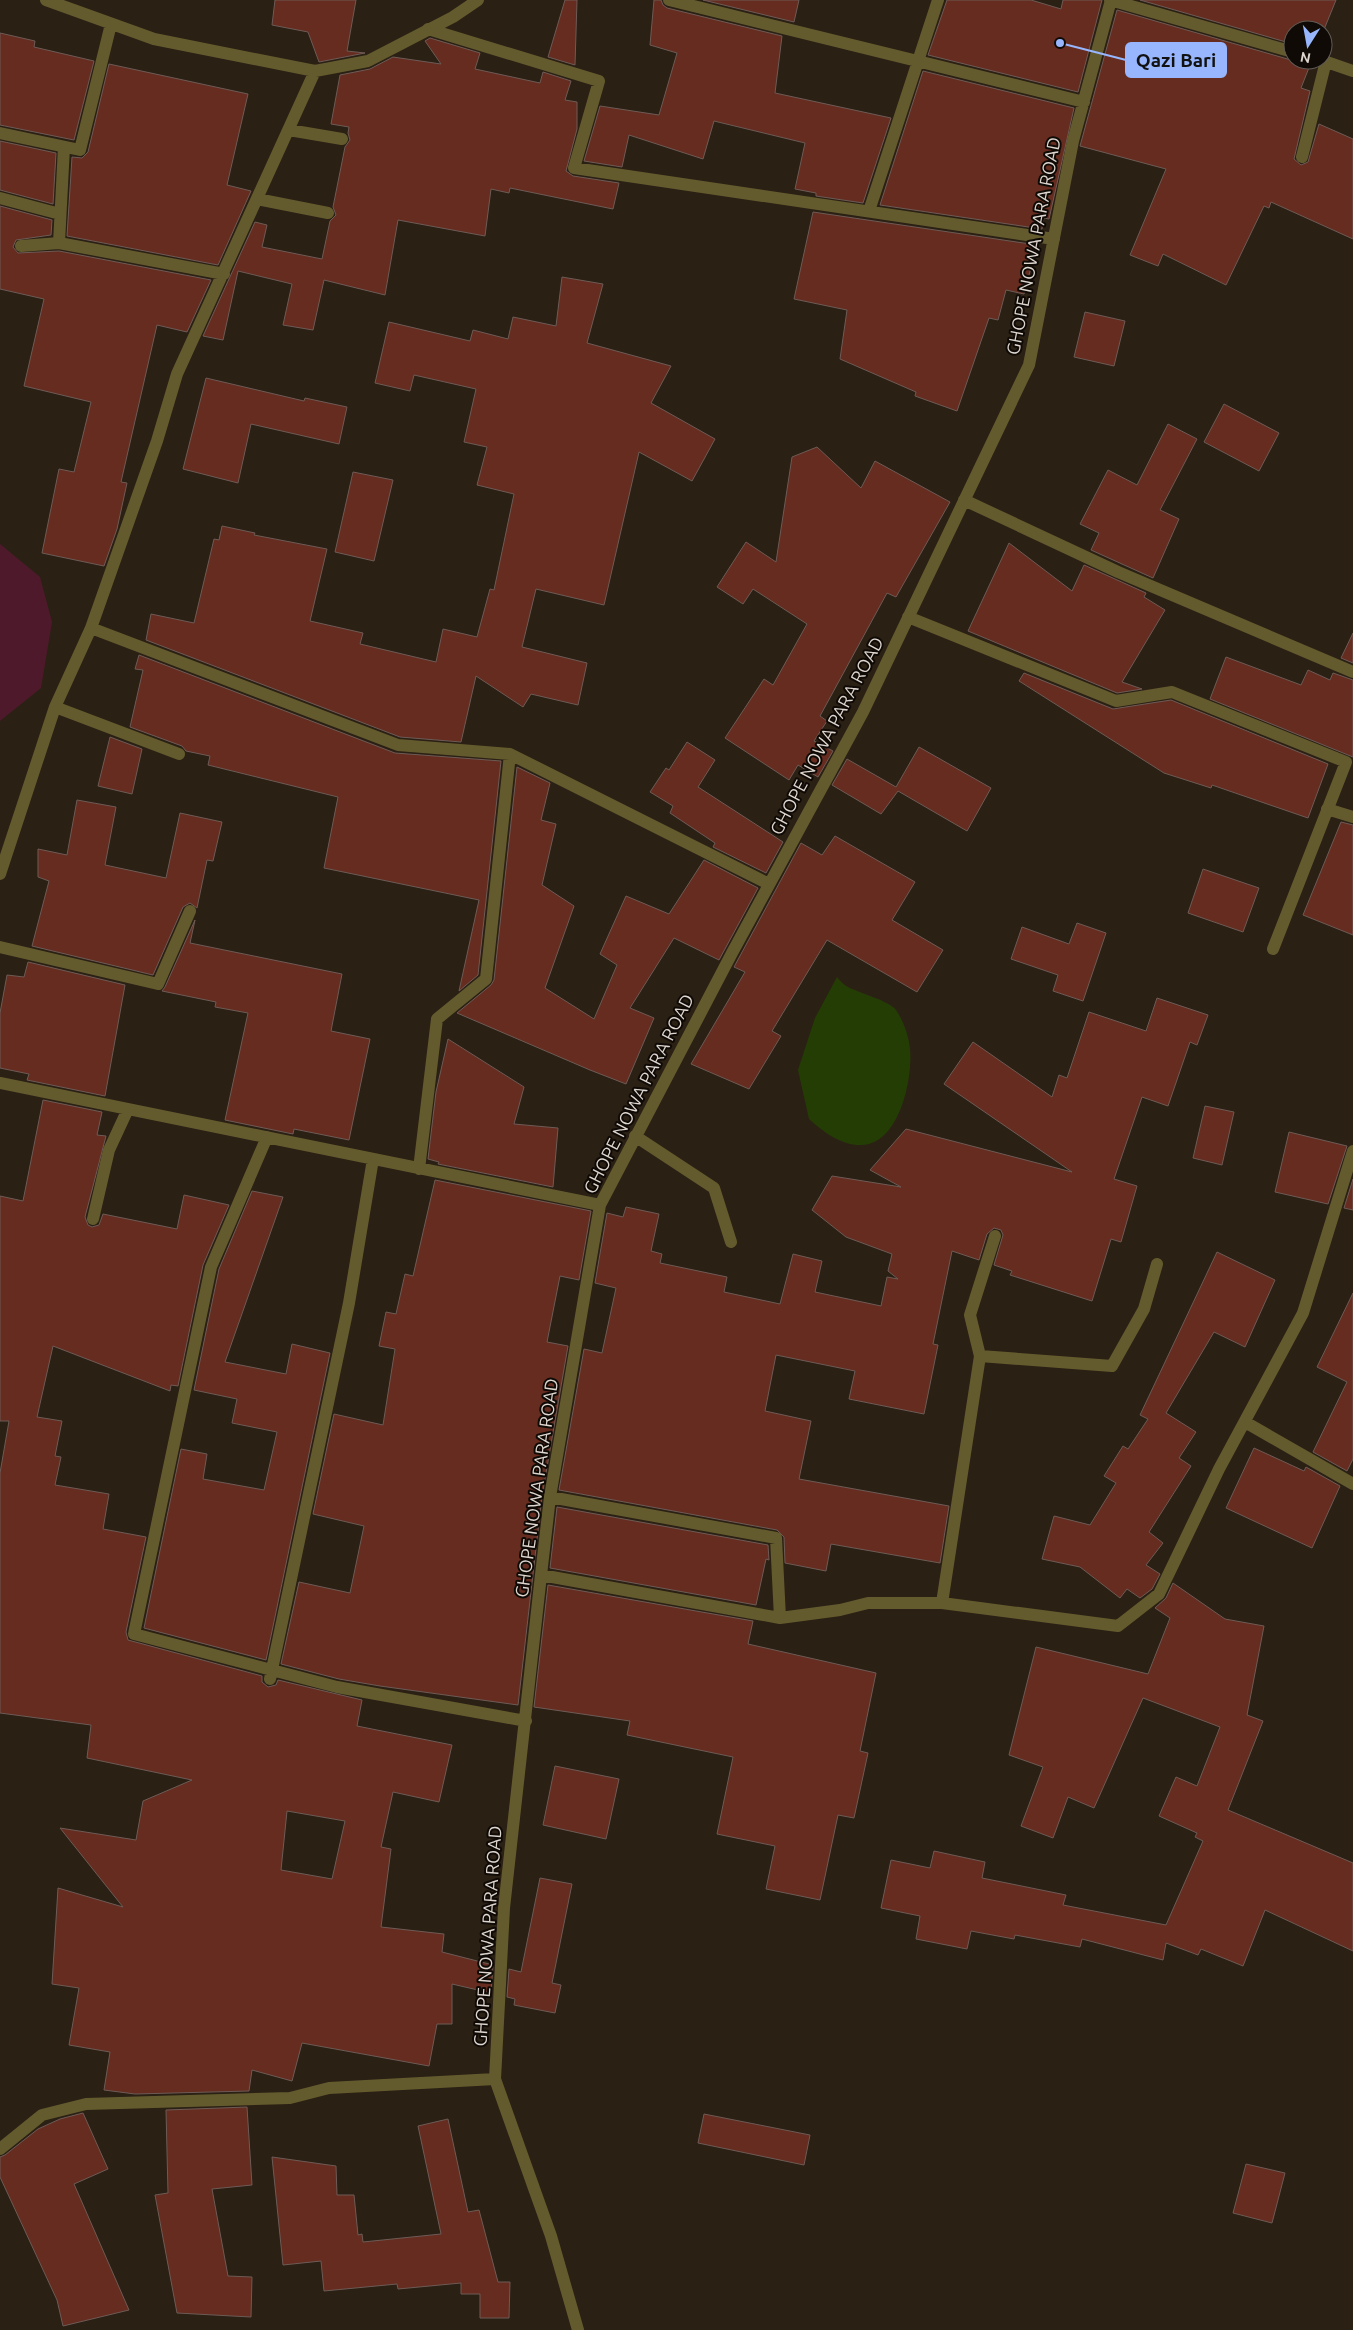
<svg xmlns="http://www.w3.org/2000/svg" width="1353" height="2330" viewBox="0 0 1353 2330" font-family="Ubuntu,sans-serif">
	<rect width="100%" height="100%" fill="#2b2014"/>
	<path fill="#4e1a2b" d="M0 544 40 577 52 622 41 688 0 721Z"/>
	<path fill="#243d05" d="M837 977C840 981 844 985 848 987 859 993 890 1001 896 1010 903 1020 909 1036 910 1049 913 1077 900 1144 862 1145 842 1146 823 1132 809 1119L798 1070 815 1018Z"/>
	<path fill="#652c1f" stroke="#6e5b56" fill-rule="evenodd" d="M275 0H356L347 51 365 53 319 62 308 32 272 25Z
		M565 0H577L575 65 548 57Z
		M654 0H661L663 5 667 8 782 36 775 93 891 118 863 203 816 196V193L795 189 805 143 714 121 703 159 629 135 622 167 584 161 600 106 659 115 677 53 650 45Z
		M703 0H799L794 22Z
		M947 0H1031L1061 9 1063 0H1102L1078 92 928 55Z
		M1140 0H1336L1323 32V30H1293V44Z
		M1117 10 1291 60H1312L1301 88 1310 91 1294 159 1301 165 1308 162 1319 124 1353 139V239L1271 202 1269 208 1264 206 1226 285 1163 254 1158 266 1130 255 1166 169 1080 146Z
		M0 33 35 41 34 47 94 61 74 140 0 125Z
		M430 38 480 53 475 69 540 83 543 72 571 81 565 100 577 102V129L566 171 573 176 619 183 613 209 510 188 509 193 491 189 485 236 398 220 385 295 324 280 313 330 283 325 292 284 238 271 223 340 203 336 255 222 267 225 262 247 322 259 330 221 336 215 333 207 345 147 350 140 348 133 349 127 331 124 340 75 370 69 393 57 441 64 425 41Z
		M109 64 248 94 227 185 251 191 218 265 67 236 72 157 82 158 88 152Z
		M923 71 1074 108 1049 219 1044 218 1042 229 880 205Z
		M0 141 56 153 53 204 0 190Z
		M0 206 52 220 51 235 16 240 13 247 18 253 59 251 211 280 187 332 157 325 121 482 127 483 117 529 104 566 42 553 59 469 74 472 91 402 24 386 44 299 0 289Z
		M813 212 1037 245 1024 294 1006 290 998 320 989 318 957 411 915 396 916 392 840 359 847 310 794 299Z
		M562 277 603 284 587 343 671 366 651 403 715 439 692 481 639 452 604 605 536 589 522 647 587 663 578 705 531 694 523 707 476 676 461 742 400 737 146 640 151 614 194 623 214 539 219 540 222 526 255 533 254 535 327 549 310 621 363 633 360 644 436 662 443 629 477 637 490 589 494 590 514 494 477 485 487 447 464 442 476 389 414 375 410 391 375 383 389 322 470 341 473 330 508 339 513 317 556 326Z
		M1085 312 1125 321 1114 366 1074 357Z
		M206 378 304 401 305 398 347 407 339 444 251 424 238 483 183 469Z
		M1224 404 1279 433 1259 471 1204 442Z
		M1168 424 1197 439 1160 510 1179 519 1153 578 1091 550 1099 533 1080 524 1108 470 1137 485Z
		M817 447 861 488 875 461 950 502 896 597 887 593 820 716 827 721 814 741 833 751 818 777 798 765 789 780 725 738 764 679 773 685 807 624 753 589 743 604 717 587 746 542 776 562 792 457Z
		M353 472 393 480 374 561 335 552Z
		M1009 543 1072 591 1084 565 1146 593 1144 597 1165 610 1122 682 1142 689 1117 693 968 631Z
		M1353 633V663L1341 658Z
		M139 655 395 753 501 761 478 975 459 991 479 900 324 868 338 797 208 765 210 756 186 751 182 746 130 727 143 670 135 669Z
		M1226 657 1301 685 1308 670 1330 680 1333 673 1353 680V757L1210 699Z
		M1024 673 1113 709 1171 700 1328 764 1308 818 1212 785 1211 788 1164 773 1019 681Z
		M110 737 142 749 132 794 98 786Z
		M687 742 715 760 698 787 783 842 766 873 713 847 715 843 670 813 673 806 650 792 666 768 669 770Z
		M919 747 991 788 967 831 898 791 881 814 832 785 847 759 896 787Z
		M517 767 550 783 541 820 556 824 542 885 574 906 545 988 594 1019 617 965 600 954 626 896 669 914 704 860 758 888 719 960 674 938 630 1008 654 1018 626 1084 590 1070 457 1013 491 985 494 980Z
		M77 800 116 807 105 865 166 878 180 813 222 822 213 861 207 860 197 908 190 903 183 907 153 975 32 946 49 881 38 877V849L67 855Z
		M1341 822 1353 825V935L1303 915Z
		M835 836 915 882 892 920 943 950 917 992 827 940 772 1031 781 1036 749 1089 691 1064 745 972 734 967 801 843 822 855Z
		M1203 869 1259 888 1243 932 1188 913Z
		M195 920 190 943 342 974 331 1031 370 1039 349 1140 294 1129 293 1134 225 1120 248 1013 215 1007 216 1002 162 991 165 987Z
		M1077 923 1106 933 1083 1001 1053 991 1058 975 1011 959 1022 927 1069 944Z
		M28 962 125 985 105 1096 27 1080 29 1074 0 1068V1013L7 975 24 977Z
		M1157 998 1208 1015 1197 1045 1190 1042 1168 1106 1142 1097 1114 1179 1137 1186 1121 1242 1111 1239 1092 1301 1010 1275 1012 1271 994 1265 1003 1235 1001 1230 994 1228 987 1234 979 1260 952 1251 933 1344 938 1345 924 1414 849 1399 855 1371 776 1355 765 1411 811 1421 799 1479 949 1506 940 1563 831 1544 826 1571 785 1563 784 1537 777 1530 559 1490 584 1349 602 1353 616 1288 595 1283 607 1213 623 1217 626 1207 659 1214 651 1251 662 1254 660 1263 727 1277 724 1292 780 1304 793 1254 822 1261 815 1292 881 1306 887 1277 898 1279 888 1271 892 1254 846 1237 812 1210 832 1176 901 1187 870 1170 906 1129 1072 1172 944 1084 973 1042 1052 1097 1059 1075 1067 1078 1089 1012 1146 1031Z
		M448 1039 524 1087 514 1124 558 1128 553 1187 438 1164 439 1162 428 1159 436 1092Z
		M43 1100 102 1112 97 1135 106 1136 85 1217 88 1225 92 1227 99 1225 103 1214 177 1229 184 1195 229 1205 203 1265 178 1386 171 1385 170 1391 53 1346 37 1417 62 1421 55 1456 61 1457 55 1485 109 1494 103 1529 146 1537 126 1632 128 1640 262 1676V1682L268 1687 276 1685 278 1680 362 1700 357 1726 452 1745 439 1802 393 1792 381 1847 391 1849 381 1927 444 1934 442 1952 493 1965 491 1993 452 1984V2024H437L429 2066 302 2043 292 2081 252 2070 249 2091 135 2094 104 2090 110 2052 69 2045 79 1988 52 1984 58 1888 123 1907 60 1828 136 1840 143 1801 192 1780 87 1758 91 1725 0 1713V1473L9 1421H0V1196L23 1201ZM287 1811 345 1821 332 1879 281 1870Z
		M1205 1106 1234 1112 1222 1165 1193 1158Z
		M1289 1132 1347 1146 1328 1204 1275 1192Z
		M1353 1179V1210L1344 1208Z
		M435 1180 591 1211 579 1280 560 1276 547 1342 568 1346 542 1496 518 1705 380 1686 339 1679 281 1664 299 1582 350 1593 364 1526 313 1514 334 1414 383 1425 395 1349 379 1346 386 1312 396 1314 405 1274 413 1276Z
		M252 1191 283 1197 225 1362 286 1374 292 1344 330 1353 266 1660 144 1628 181 1449 207 1454 203 1479 264 1490 277 1432 232 1423 237 1399 194 1390 219 1269Z
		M1217 1252 1275 1280 1245 1347 1214 1332 1166 1413 1196 1432 1179 1458 1191 1466 1149 1532 1163 1543 1146 1565 1160 1574 1152 1589 1140 1598 1127 1589 1120 1598 1080 1567 1042 1559 1054 1516 1090 1525 1116 1483 1104 1476 1123 1446 1128 1449 1148 1419 1140 1415Z
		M1353 1293V1459L1347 1471 1313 1452 1347 1382 1317 1367Z
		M1254 1448 1304 1471 1306 1467 1340 1486 1312 1548 1226 1508Z
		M557 1507 768 1545 769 1560 766 1559 756 1605 550 1568Z
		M1173 1583 1225 1619 1264 1626 1247 1715 1263 1721 1228 1810 1353 1863V1951L1265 1910 1243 1966 1201 1949 1198 1955 1166 1943 1163 1960 1082 1939 1080 1947 1015 1935 1014 1939 971 1931 967 1949 916 1939 920 1916 881 1908 891 1860 930 1868 934 1851 985 1862 982 1878 1066 1895 1063 1905 1166 1925 1203 1841 1195 1837 1197 1833 1159 1816 1176 1777 1197 1786 1220 1727 1143 1698 1094 1808 1068 1797 1053 1838 1021 1826 1043 1767 1009 1755 1036 1647 1148 1674 1170 1618 1155 1608 1166 1598Z
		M548 1585 753 1621 748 1644 876 1673 860 1751 868 1753 854 1818 838 1815 820 1900 766 1889 775 1846 717 1834 733 1757 627 1735 630 1721 534 1707Z
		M555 1766 619 1779 606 1839 543 1825Z
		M540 1878 572 1884 552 1983 561 1985 555 2013 514 2005 515 1999 507 1997 509 1969 521 1972Z
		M247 2107 252 2185 212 2189 228 2276 252 2277 251 2317 177 2313 155 2195 168 2193 166 2110Z
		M83 2113 108 2169 74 2184 129 2310 63 2326 57 2300 0 2177V2157L5 2155 38 2129 60 2119Z
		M704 2114 810 2135 804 2165 698 2143Z
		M448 2119 468 2212 479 2210 498 2282H510L509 2318H480V2294H461V2283L398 2289 397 2284 324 2291 321 2261 283 2265 272 2157 336 2166 337 2195H354L358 2235 362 2234 363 2242 441 2234 418 2126Z
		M1246 2164 1285 2173 1272 2223 1233 2213Z"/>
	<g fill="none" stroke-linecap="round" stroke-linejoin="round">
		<path stroke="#635b2e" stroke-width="12" d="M46 0 154 39 315 71 368 61 453 17 478 0
			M669 0 1084 102
			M1110 0 1293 52
			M428 29 599 81 574 168 1054 239
			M1321 60 1353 71
			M289 130 342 139
			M0 133 80 150 111 24
			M1302 157 1326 61
			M0 198 60 214
			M257 199 328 213
			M869 211 938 0
			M59 243 64 147
			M21 246 59 243 224 274
			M964 500 1118 572 1353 672
			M908 617 1116 701 1172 692 1346 762 1273 949
			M91 628 398 745 510 754 769 884
			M55 707 179 754
			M1327 809 1353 817
			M0 874 55 707 91 628 157 441 177 374 315 71
			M0 947 158 984 190 911
			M0 1083 600 1205
			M635 1136 714 1188 731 1242
			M267 1137 211 1267 134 1634 337 1687 526 1721
			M419 1169 437 1019 486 979 510 754
			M93 1219 109 1150 128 1109
			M980 1356 1112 1366 1144 1309 1157 1264
			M1245 1422 1353 1484
			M550 1497 776 1538 780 1618
			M541 1575 780 1618 840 1610 868 1603H942L1118 1626 1159 1594 1219 1469 1303 1313 1353 1151
			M942 1603 980 1356 970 1315 995 1236
			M270 1679 349 1303 373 1159
			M0 2149 42 2115 86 2104 290 2098 329 2088 495 2079
			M578 2330 551 2236 495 2079 504 1908 541 1575 550 1497 600 1205 732 953 863 712 1029 365 1073 141 1111 0"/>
	</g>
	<g text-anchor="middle" stroke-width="4" stroke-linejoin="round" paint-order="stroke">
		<g font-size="18" fill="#ddd5ce" stroke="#0f0a06">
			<text transform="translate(1034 246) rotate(-79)" y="6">GHOPE NOWA PARA ROAD</text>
			<text transform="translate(827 736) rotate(-62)" y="6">GHOPE NOWA PARA ROAD</text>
			<text transform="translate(639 1094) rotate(-63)" y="6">GHOPE NOWA PARA ROAD</text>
			<text transform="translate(537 1488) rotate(-82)" y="6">GHOPE NOWA PARA ROAD</text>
			<text transform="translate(488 1936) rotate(-86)" y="6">GHOPE NOWA PARA ROAD</text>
		</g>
	</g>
	<path fill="none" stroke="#97b6fd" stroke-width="2" d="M1060 43L1126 60"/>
	<circle fill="#97b6fd" stroke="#0f0a06" stroke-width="2" cx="1060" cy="43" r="5"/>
	<rect fill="#97b6fd" stroke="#97b6fd" stroke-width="2" x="1126" y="43" width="100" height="34" rx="5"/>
	<g font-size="19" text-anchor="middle" font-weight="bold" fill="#111">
		<text x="1176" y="67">Qazi Bari</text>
	</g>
	<g transform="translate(1308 45) rotate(191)"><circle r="24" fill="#0f0a06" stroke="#615b56"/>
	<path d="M0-4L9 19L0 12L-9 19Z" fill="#97b6fd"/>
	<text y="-8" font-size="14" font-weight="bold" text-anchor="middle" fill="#ddd5ce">N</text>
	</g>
</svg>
